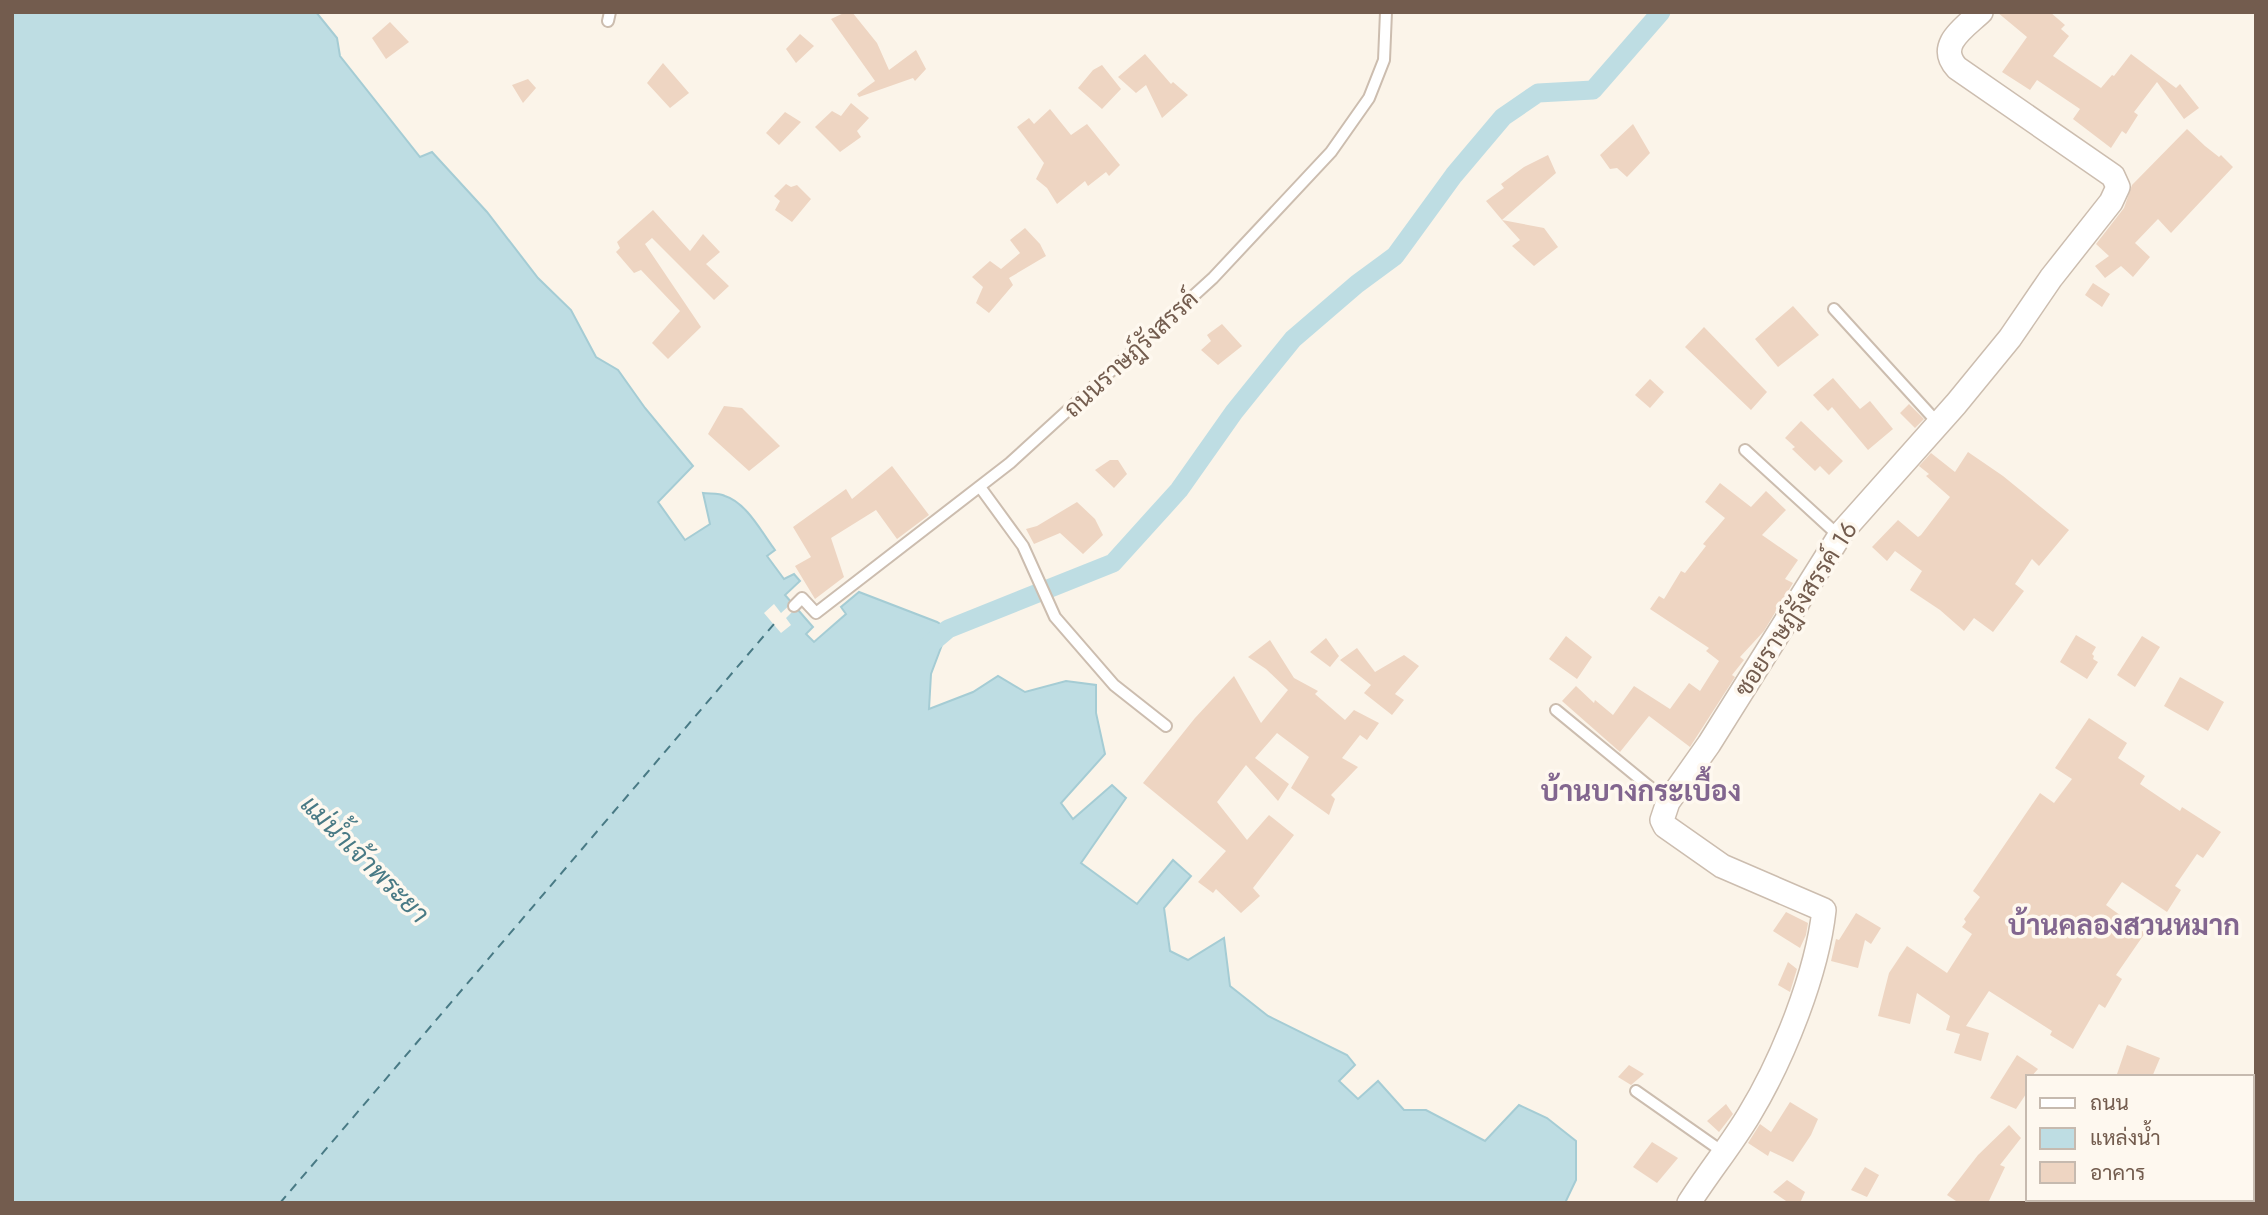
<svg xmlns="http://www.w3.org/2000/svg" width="2268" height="1215" viewBox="0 0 2268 1215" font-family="Jost,Sarabun,sans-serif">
	<rect width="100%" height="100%" fill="#fbf4e9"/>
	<path fill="#bedde3" stroke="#a5ccd4" stroke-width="2" d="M12 12H316L337 38 340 56 420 157 432 152 487 212 538 278 571 310 596 357 618 370 645 408 693 466 658 502 685 540 710 524 703 493C710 494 719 493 725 496 747 503 762 533 775 550L767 556 784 579 794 574 800 581 785 595 813 627 806 634 814 642 846 614 841 607 859 592 937 622 948 629 931 674 929 709 973 692 998 676 1025 692 1066 681 1096 685V713L1105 754 1061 803 1073 819 1112 785 1126 798 1081 863 1137 904 1173 860 1191 876 1164 908 1170 951 1188 960 1224 938 1230 986 1268 1016 1347 1055 1355 1065 1339 1081 1358 1099 1378 1081 1404 1110H1426L1485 1141 1519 1105 1547 1118 1576 1141V1180L1565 1203H12Z"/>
	<path fill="#fbf4e9" d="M792 603 796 608 786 618 791 625 781 633 764 613 774 604 781 613Z"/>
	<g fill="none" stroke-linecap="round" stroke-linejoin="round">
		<path stroke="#bedde3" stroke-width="19" d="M928 646 948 629 1113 563 1179 490 1234 412 1293 339 1357 284 1395 256 1454 175 1503 117 1538 93 1593 90 1661 12"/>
		<path stroke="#497a85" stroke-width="2" stroke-dasharray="9 7" stroke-linecap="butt" d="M280 1203 774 624"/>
	</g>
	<path fill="#eed5c2" d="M846 12H852L877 43 889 70 916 50 926 69 915 81 913 78 859 97 857 94 875 81 831 19Z
		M1997 12H2050L2065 25 2061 29 2069 36 2053 56 2101 88 2112 75 2114 76 2131 54 2176 88 2180 84 2199 108 2184 119 2157 82 2134 112 2138 115 2126 134 2122 131 2111 148 2073 119 2080 109 2037 80 2030 90 2002 72 2027 37Z
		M390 22 409 42 386 59 372 38Z
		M800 34 814 46 796 63 786 49Z
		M1145 54 1171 84 1173 82 1188 95 1162 118 1146 85 1136 93 1118 77Z
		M663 63 689 93 670 108 647 83Z
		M1102 65 1121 89 1102 109 1078 88 1093 70Z
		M528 79 536 88 523 103 512 85Z
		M851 103 869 118 857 131 861 137 840 152 815 127 832 111 841 116Z
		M1050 109 1071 135 1087 124 1120 165 1109 176 1106 172 1088 186 1085 181 1057 204 1047 188 1036 179 1044 163 1017 127 1029 118 1034 124Z
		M785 112 801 122 779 145 766 133Z
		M1633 124 1650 153 1627 177 1617 168 1610 169 1600 155Z
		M2187 129 2205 146 2219 157 2221 155 2233 167 2171 233 2158 219 2135 243 2150 257 2133 277 2121 266 2105 278 2095 266 2109 256 2096 244 2124 208 2132 185Z
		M1548 155 1556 173 1502 220 1486 201 1504 188 1501 184 1524 167Z
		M786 184 791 187 797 185 811 199 792 222 775 210 780 201 774 196Z
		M653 210 690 251 703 234 720 252 706 264 729 286 714 300 652 238 645 244 701 327 668 359 652 343 680 311 641 270 634 273 616 252 620 248 617 242Z
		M1502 220 1544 228 1558 247 1534 266 1512 246 1520 240Z
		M1025 228 1040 244 1046 256 1009 278 1013 285 989 313 976 303 983 287 972 277 990 261 1001 269 1020 253 1010 240Z
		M2093 283 2110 294 2102 307 2085 295Z
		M1793 306 1819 335 1778 367 1755 339Z
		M1222 324 1242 346 1218 365 1201 350 1211 341 1207 335Z
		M1704 327 1767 392 1751 410 1685 347Z
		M1833 378 1860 409 1870 401 1893 429 1868 450 1832 407 1828 411 1813 395Z
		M1650 379 1664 392 1650 408 1635 395Z
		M1909 404 1924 419 1915 428 1900 413Z
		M724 406 742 408 780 446 749 471 708 434Z
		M1801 421 1843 461 1829 475 1820 466 1815 471 1792 449 1795 447 1785 438Z
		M1968 452 2003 476 2069 530 2039 566 2032 559 2015 584 2024 591 1993 632 1974 618 1964 631 1940 610 1910 590 1922 571 1895 551 1887 561 1872 547 1898 520 1918 537 1921 535 1950 497 1926 476 1929 474 1919 466 1931 453 1955 472Z
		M1110 460H1118L1127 474 1114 488 1095 470Z
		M892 466 929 515 897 539 876 510 831 538 844 577 815 599 795 566 811 557 793 527 846 489 852 499Z
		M1720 483 1751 507 1766 491 1786 510 1762 535 1798 560 1785 579 1793 583 1764 631 1740 657 1744 660 1732 675 1735 677 1690 747 1649 716 1620 752 1562 701 1576 686 1594 703 1595 700 1613 715 1634 686 1670 709 1689 683 1700 691 1719 661 1706 651 1709 648 1650 609 1659 596 1664 599 1681 571 1685 573 1706 546 1703 544 1725 518 1705 502Z
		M1077 502 1095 519 1103 535 1083 554 1060 533 1034 544 1026 529 1037 526Z
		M2076 635 2096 647 2092 654 2094 656 2093 659 2098 662 2087 679 2060 662Z
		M1566 636 1592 657 1577 679 1549 659Z
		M2142 636 2160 647 2135 687 2117 675Z
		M1326 638 1339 656 1330 667 1310 652Z
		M1270 640 1294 678 1318 691 1315 694 1345 720 1354 710 1379 723 1367 740 1360 735 1342 758 1358 767 1331 795 1335 799 1329 815 1291 788 1309 757 1277 733 1255 758 1289 784 1278 801 1246 765 1217 802 1247 840 1269 815 1294 835 1253 888 1260 896 1241 913 1216 889 1213 893 1198 882 1226 851 1143 783 1195 718 1234 676 1261 723 1288 690 1266 669 1248 657Z
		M1357 648 1375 672 1404 655 1419 666 1395 694 1404 700 1392 715 1364 693 1371 685 1340 660Z
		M2180 677 2224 702 2208 731 2164 706Z
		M2089 718 2127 743 2118 758 2145 776 2140 784 2180 811 2182 807 2221 832 2203 858 2197 854 2175 886 2181 890 2167 912 2122 882 2106 905 2145 933 2116 975 2122 979 2105 1008 2099 1004 2073 1049 2050 1035 2052 1031 1989 991 1966 1026 1989 1033 1981 1061 1954 1053 1960 1034 1946 1030 1950 1016 1917 993 1910 1024 1878 1016 1889 973 1907 946 1947 973 1972 934 1962 927 1966 922 1964 919 1980 897 1973 891 2040 793 2054 803 2072 779 2055 768Z
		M1786 912 1808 923 1806 935 1800 948 1773 931Z
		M1856 913 1881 928 1871 944 1865 940 1858 968 1831 961 1836 939 1839 940Z
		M1788 962 1797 969 1790 992 1778 985Z
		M2127 1045 2160 1058 2152 1077H2116Z
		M2017 1055 2038 1069 2031 1077H2028V1091L2016 1109 1990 1098Z
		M1629 1065 1644 1074 1631 1085 1618 1077Z
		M1790 1102 1818 1119 1811 1135 1793 1162 1770 1151 1768 1156 1748 1143 1760 1124 1771 1132Z
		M1726 1104 1733 1114 1719 1132 1707 1121Z
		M2009 1125 2021 1138 2000 1165 2005 1167 1988 1203H1959L1947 1195 1978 1155Z
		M1652 1142 1678 1158 1657 1183 1633 1167Z
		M1865 1167 1879 1175 1867 1197 1851 1190Z
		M1787 1180 1805 1192 1800 1203H1789L1773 1192Z"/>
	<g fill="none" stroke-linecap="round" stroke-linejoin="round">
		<g stroke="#ccbdaf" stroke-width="14">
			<path id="lane" d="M608 21 610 12
				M1834 309 1937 422
				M1745 450 1839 536
				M980 487 1023 546 1055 617 1114 685 1166 726
				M794 606 802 598 816 613 1010 463 1213 278 1331 152 1369 98 1384 60 1386 12
				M1556 710 1668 802
				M1636 1091 1723 1152"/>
		</g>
		<g stroke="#ccbdaf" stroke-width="26">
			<path id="street" d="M1689 1203C1708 1173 1731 1145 1749 1115 1783 1059 1817 974 1824 910L1722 866 1665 826 1662 820 1668 802 1709 744 1842 532 1956 404 2010 338 2051 278 2111 202 2118 187 2113 176 1957 68C1936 45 1964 28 1981 12"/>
		</g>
		<use href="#lane" stroke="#fff" stroke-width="10"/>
		<use href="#street" stroke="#fff" stroke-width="23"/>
	</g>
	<g text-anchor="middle" stroke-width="7" stroke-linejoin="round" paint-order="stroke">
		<g font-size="24" fill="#735c4e" stroke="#fef8ef">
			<text transform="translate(1131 354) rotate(-43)" y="8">ถนนราษฎ์รังสรรค์</text>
			<text transform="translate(1796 609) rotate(-57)" y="8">ซอยราษฎ์รังสรรค์ 16</text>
		</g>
		<g font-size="26" font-style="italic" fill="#497a85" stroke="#fef8ef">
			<text transform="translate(365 859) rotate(45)" y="9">แม่น้ำเจ้าพระยา</text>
		</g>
		<g font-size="28" font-weight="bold" fill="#82668f" stroke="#fef8ef">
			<text x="1641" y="801">บ้านบางกระเบื้อง</text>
			<text x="2124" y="935">บ้านคลองสวนหมาก</text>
		</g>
	</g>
	<rect width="2268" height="1215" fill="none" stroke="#735c4e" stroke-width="28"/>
	<rect x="2026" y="1075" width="228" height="126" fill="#fef8ef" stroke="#c6baaf" stroke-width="2"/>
	<rect x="2040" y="1098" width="35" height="10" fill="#ffffff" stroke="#c6baaf" stroke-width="2"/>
	<text x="2090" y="1110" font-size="21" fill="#735c4e">ถนน</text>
	<rect x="2040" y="1128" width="35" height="21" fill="#bedde3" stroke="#c6baaf" stroke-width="2"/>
	<text x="2090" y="1145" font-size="21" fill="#735c4e">แหล่งน้ำ</text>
	<rect x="2040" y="1162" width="35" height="21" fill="#eed5c2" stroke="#c6baaf" stroke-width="2"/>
	<text x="2090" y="1180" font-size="21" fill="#735c4e">อาคาร</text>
</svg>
